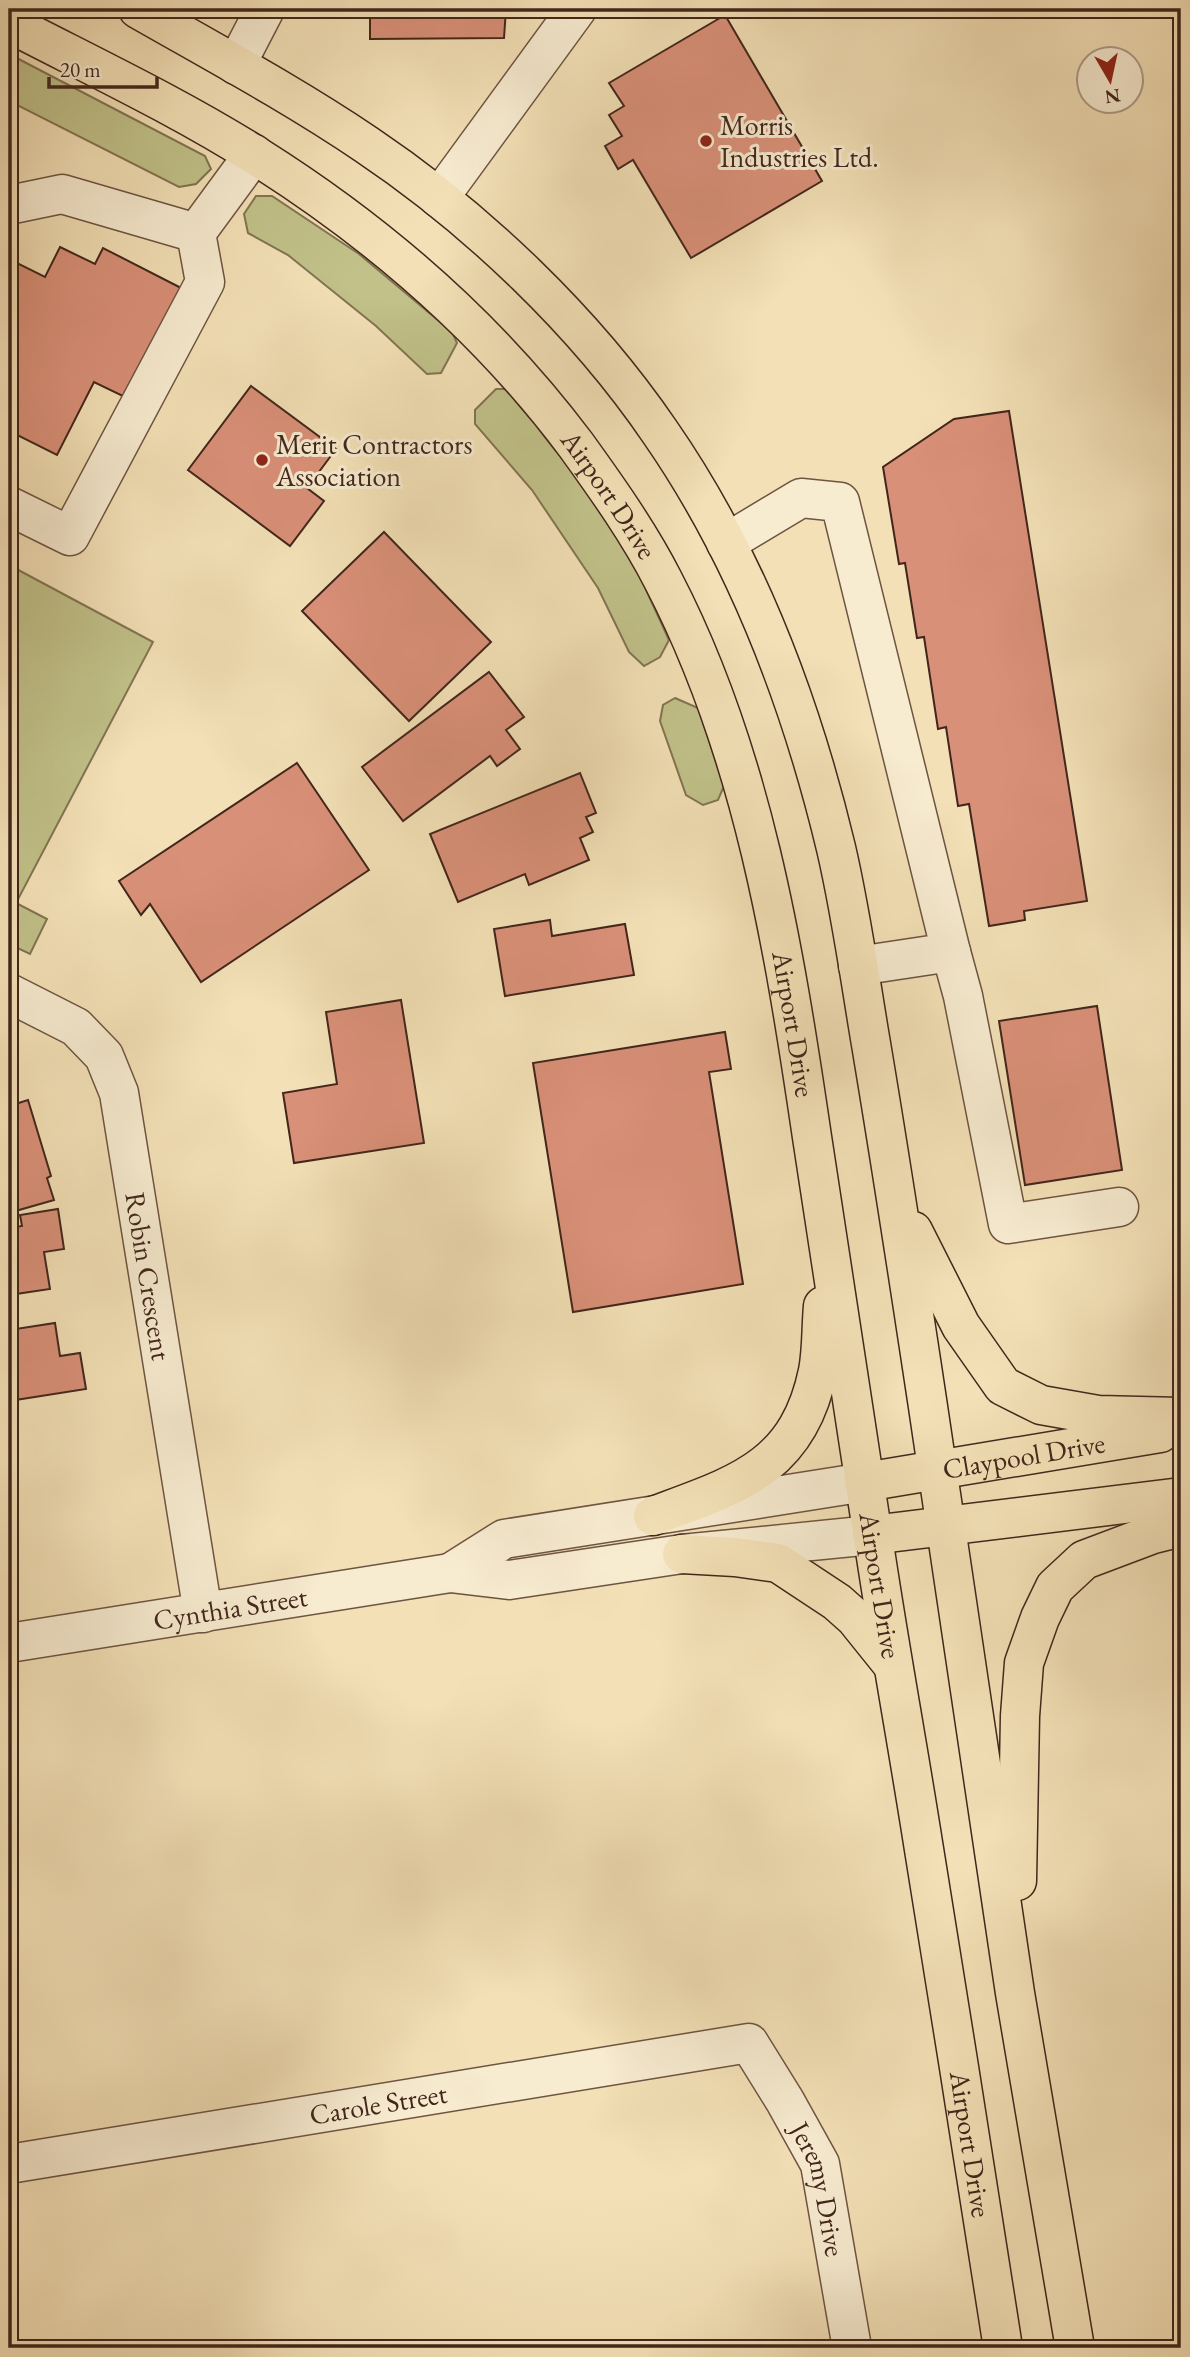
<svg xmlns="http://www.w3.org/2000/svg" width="1190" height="2357" viewBox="0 0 1190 2357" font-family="'EB Garamond',serif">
	<rect width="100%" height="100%" fill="#f3e0b6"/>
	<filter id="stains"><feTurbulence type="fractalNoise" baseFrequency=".00286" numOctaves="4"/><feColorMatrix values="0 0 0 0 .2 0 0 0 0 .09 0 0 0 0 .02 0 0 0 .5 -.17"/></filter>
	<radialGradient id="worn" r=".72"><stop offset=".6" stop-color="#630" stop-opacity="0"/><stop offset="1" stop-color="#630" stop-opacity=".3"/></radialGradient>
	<path fill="#c1c189" stroke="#827452" stroke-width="2" d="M9 54 205 156 211 169 196 184 179 187 9 101Z
		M256 196H272L359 254 452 332 457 343 441 373 427 374 376 326 288 255 248 233 244 214Z
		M496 389H508L620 533 669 640 660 657 644 666 629 652 598 588 532 490 475 424V410Z
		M9 565 153 642 16 903 47 919 30 954 9 944Z
		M675 698 698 708 724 786 718 800 703 805 686 795 660 721 663 705Z"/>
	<path fill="#d99078" stroke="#42261c" stroke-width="2" d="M370 9H506L504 38 370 39Z
		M725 15 822 181 691 258 633 160 618 169 605 146 622 136 609 115 624 106 609 83Z
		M60 247 95 264 103 248 187 291 131 400 94 382 57 455 9 431V259L45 277Z
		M251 386 336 449 307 488 324 501 290 546 188 470Z
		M1009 411 1087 901 1024 911 1025 920 989 926 969 804 958 806 946 727 938 729 924 637 917 638 905 563 899 564 883 467 954 419Z
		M384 532 491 642 409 721 302 611Z
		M489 672 524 717 506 730 520 749 497 766 490 756 403 821 362 767Z
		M297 763 369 870 201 982 150 904 141 915 119 881Z
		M580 773 596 813 586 817 593 832 580 838 589 860 529 885 525 874 458 902 430 834Z
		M550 920 552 936 625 924 634 975 505 996 494 929Z
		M401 1000 424 1143 294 1163 283 1093 337 1084 326 1012Z
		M1097 1006 1122 1170 1025 1185 999 1021Z
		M725 1032 731 1069 709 1072 743 1284 573 1312 533 1063Z
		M28 1100 51 1176 47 1178 54 1200 12 1212 9 1206V1106Z
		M58 1209 64 1249 44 1252 50 1289 9 1295V1228L22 1226 20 1215Z
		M55 1323 60 1356 80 1353 86 1389 9 1401V1330Z"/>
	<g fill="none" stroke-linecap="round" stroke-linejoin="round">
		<g stroke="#6e5442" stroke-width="41">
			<g id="minor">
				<path d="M236 65 265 9"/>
				<path d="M439 198 577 9"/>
				<path d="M9 205 62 194 196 233"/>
				<path d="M9 506 70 536 205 282 196 233 254 154"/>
				<path d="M726 543 801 498 840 502 951 952 858 966"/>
				<path d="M951 952 963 996 1008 1224 1119 1207"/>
				<path id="s1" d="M9 993 76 1027 104 1056 119 1093 203 1613"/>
				<path d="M450 1573 504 1539 865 1482"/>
				<path id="s2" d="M9 1643 450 1573 509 1580 682 1554 872 1535"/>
				<path id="s3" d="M9 2164 749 2043 785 2101 820 2164 852 2348"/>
			</g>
		</g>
		<g stroke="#42261c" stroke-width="41">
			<g id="major">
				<path d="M138 9C215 53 293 95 367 145 477 219 585 322 660 432 746 556 801 702 836 848 851 912 860 979 871 1044 891 1163 909 1281 927 1400 957 1598 984 1796 1015 1993 1034 2112 1055 2230 1075 2348"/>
				<path id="s4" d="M9 23C92 66 179 107 258 157 380 234 489 329 576 445 607 488 639 533 663 580 753 753 784 947 812 1137 833 1270 852 1404 873 1537 888 1639 907 1741 923 1843 951 2011 976 2180 1003 2348"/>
				<path d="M913 1231 961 1326 1003 1386 1041 1405 1098 1415 1181 1417"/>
				<path id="s5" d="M865 1482 1160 1433"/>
				<path d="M653 1516C736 1485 798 1469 818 1371 822 1351 821 1328 823 1306"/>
				<path d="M872 1535 1181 1497"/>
				<path d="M682 1554 735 1557 778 1563 837 1602 855 1618 892 1664"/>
				<path d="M1017 1881 1020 1716 1024 1663 1040 1618 1055 1587 1084 1560 1153 1534 1181 1527"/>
			</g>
		</g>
		<use href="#minor" stroke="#f7ebd0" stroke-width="38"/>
		<use href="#major" stroke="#f3e0b6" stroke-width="38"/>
	</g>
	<g fill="#8f2418" stroke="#f7ebd0" stroke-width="2.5">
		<circle cx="706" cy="141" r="7"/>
		<circle cx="262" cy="460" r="7"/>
	</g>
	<g text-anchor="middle" stroke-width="6" stroke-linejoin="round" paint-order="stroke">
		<g font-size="28" fill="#42261c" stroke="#f7ebd0" text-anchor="start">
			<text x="720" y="135">Morris<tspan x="720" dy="32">Industries Ltd.</tspan></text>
			<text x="276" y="454">Merit Contractors<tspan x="276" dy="32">Association</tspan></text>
		</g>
		<g font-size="28" fill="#42261c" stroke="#f7ebd0">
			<text dy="10" stroke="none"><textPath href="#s4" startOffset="774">Airport Drive</textPath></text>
			<text dy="10" stroke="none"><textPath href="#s4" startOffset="1340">Airport Drive</textPath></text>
			<text dy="10" stroke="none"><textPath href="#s1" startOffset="341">Robin Crescent</textPath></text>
			<text dy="10" stroke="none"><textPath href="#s5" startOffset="161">Claypool Drive</textPath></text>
			<text dy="10" stroke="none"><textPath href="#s4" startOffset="1908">Airport Drive</textPath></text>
			<text dy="10" stroke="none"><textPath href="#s2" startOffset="224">Cynthia Street</textPath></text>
			<text dy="10" stroke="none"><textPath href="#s3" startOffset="374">Carole Street</textPath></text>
			<text dy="10" stroke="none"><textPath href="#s4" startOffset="2474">Airport Drive</textPath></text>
			<text dy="10" stroke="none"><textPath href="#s3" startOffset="914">Jeremy Drive</textPath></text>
		</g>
	</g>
	<rect width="1190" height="2357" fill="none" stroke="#f3e0b6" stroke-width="35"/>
	<rect x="10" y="10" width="1169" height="2336" fill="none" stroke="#42261c" stroke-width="3.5"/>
	<rect x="18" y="18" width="1155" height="2322" fill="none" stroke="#42261c" stroke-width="2"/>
	<g transform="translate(1110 80) rotate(171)"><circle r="33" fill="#f7ebd0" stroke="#af9c88" stroke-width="2"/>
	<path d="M0-5L12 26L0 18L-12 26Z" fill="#8f2418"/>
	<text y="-10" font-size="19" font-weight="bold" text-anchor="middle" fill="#42261c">N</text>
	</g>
	<path d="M49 77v10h108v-10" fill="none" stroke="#42261c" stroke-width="3.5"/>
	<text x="60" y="77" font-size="21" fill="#42261c" stroke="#f7ebd0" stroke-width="5" paint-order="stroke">20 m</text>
	<rect width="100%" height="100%" filter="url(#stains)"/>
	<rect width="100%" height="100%" fill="url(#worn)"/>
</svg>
